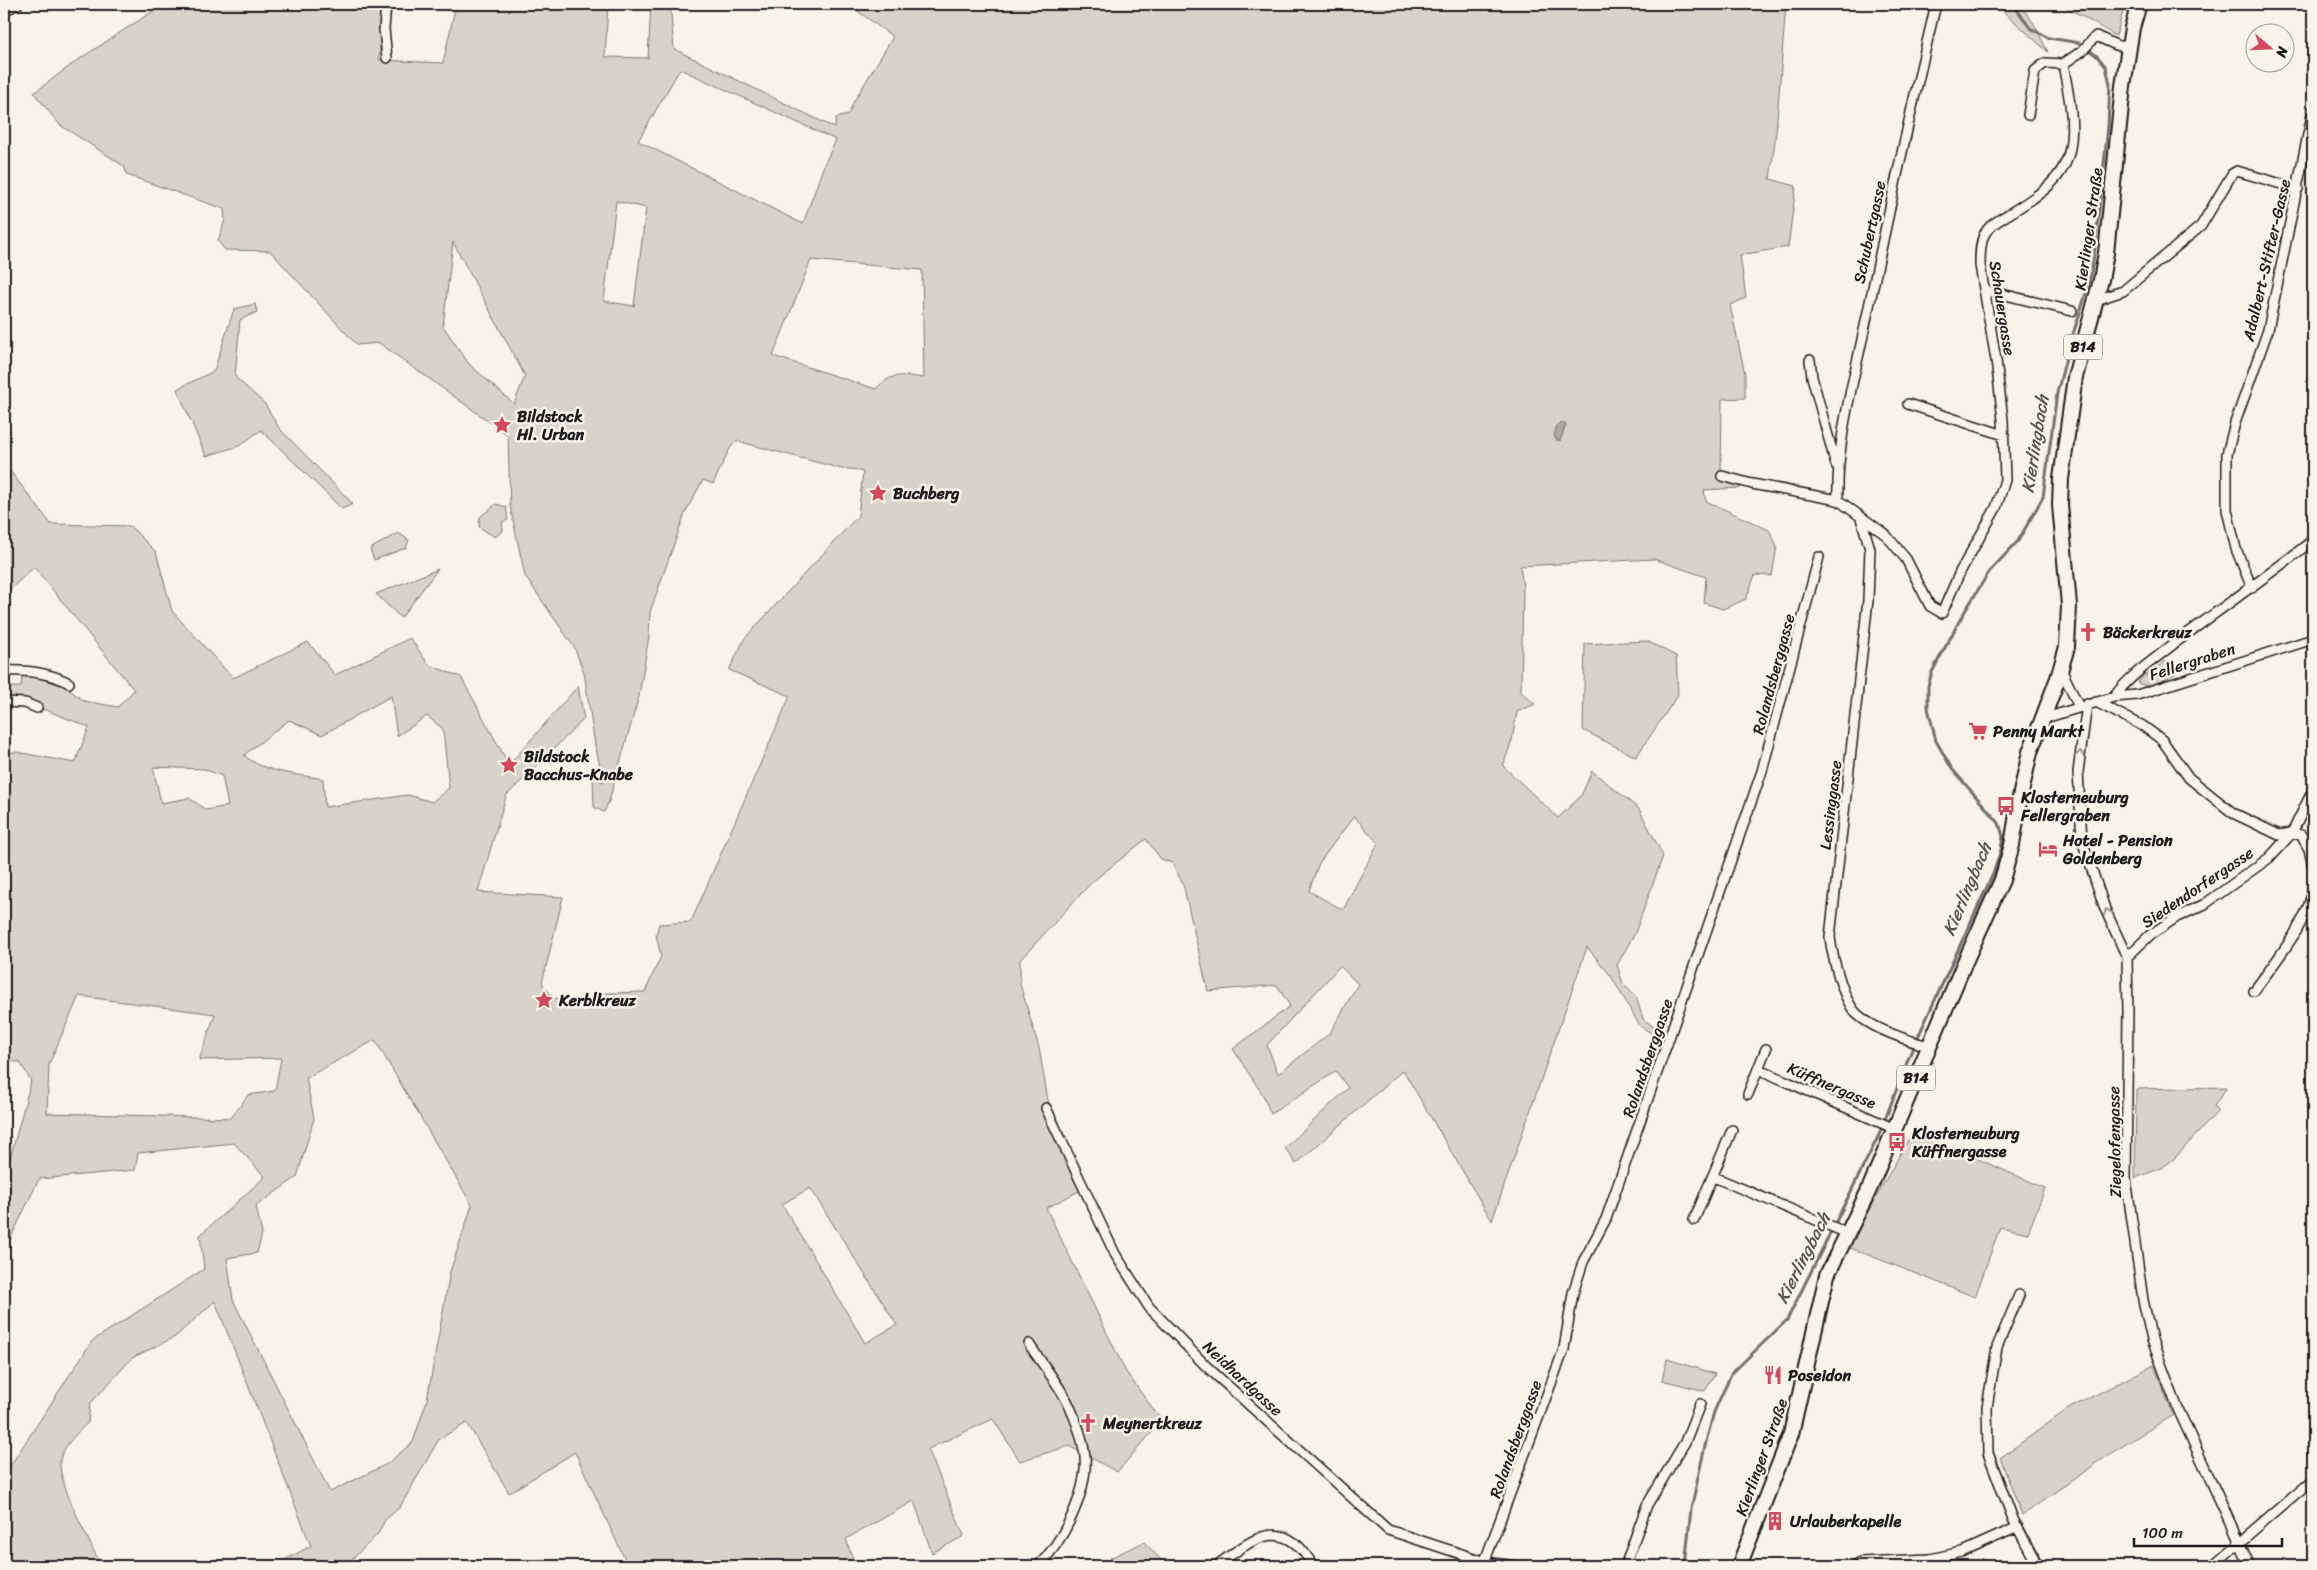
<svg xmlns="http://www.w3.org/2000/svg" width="2317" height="1570" viewBox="0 0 2317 1570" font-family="Sriracha,sans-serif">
	<rect width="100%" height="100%" fill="#f7f3e8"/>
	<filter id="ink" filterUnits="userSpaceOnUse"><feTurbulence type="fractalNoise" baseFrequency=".02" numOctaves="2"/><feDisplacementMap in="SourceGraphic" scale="10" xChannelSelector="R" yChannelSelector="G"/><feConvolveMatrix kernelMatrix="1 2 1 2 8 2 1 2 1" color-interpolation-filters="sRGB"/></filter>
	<g filter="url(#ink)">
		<path fill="#d7d3cb" stroke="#7a7874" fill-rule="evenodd" d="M164 4H384L379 60 443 63 456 4H608L605 57 648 58 651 4H670L674 49 835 128 836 118 848 115 854 101 893 37 848 4H1786L1776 132 1770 179 1796 186 1788 247 1740 255 1746 298 1730 305 1745 374V398L1722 399 1721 473 1741 488 1704 490 1706 501 1769 530 1777 546 1772 576 1755 575 1746 599 1723 609 1704 603 1706 577 1654 559 1520 566 1523 588 1521 692 1535 704 1517 712 1512 740 1503 766 1558 818 1581 796 1592 771 1639 809 1663 856 1635 933 1617 965 1623 984 1636 997 1643 1019 1665 1035 1662 1040 1640 1026 1611 976 1587 947 1492 1221 1403 1070 1296 1164 1285 1148 1348 1088 1336 1071 1271 1114 1263 1095 1233 1049 1290 1006 1277 985 1208 991 1183 884 1172 863 1161 859 1146 839 1093 881 1020 960V984L1039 1048 1048 1100 1059 1122 1081 1190 1046 1208 1126 1372 1162 1421 1117 1472 1069 1446 1020 1461 993 1419 928 1449 964 1536 932 1553 914 1501 846 1539 855 1566H628L575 1452 509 1493 467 1423 439 1439 400 1507 385 1520 378 1534 345 1566H273L311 1546 215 1301 175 1337 132 1358 90 1404 88 1423C79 1430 62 1448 60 1460 57 1483 91 1543 101 1566H4V1475L92 1341 204 1269 200 1235 265 1177 234 1143 138 1153 135 1170 39 1179 4 1252V1181L31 1081 20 1062 4 1061V753L17 752 75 763 89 727 20 700 4 698V687H21L22 675 54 678 84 701 118 707 134 690 34 567 4 595V463L51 524 130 526 156 552 172 611 233 678 308 642 335 675 410 638 429 665 461 677 509 765 578 686 584 719 506 796 478 892 563 897 542 983 553 998 582 1001 608 993 645 992 661 956 656 935 659 924 691 922 790 696 729 670 745 638 858 516 863 472 852 469H842L737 441 730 448 713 484 703 480 685 513 650 612 649 636 639 696 609 801 604 812 594 807 593 778 604 782 595 745 584 672 574 647 525 576 510 506 508 435 379 343 357 345 270 251 225 250 218 241 225 220 224 209 127 175 124 166 60 125 34 93 75 62ZM680 69 836 140 824 165 803 224 638 141ZM616 201 646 208 634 306 604 301ZM453 242 525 376 514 404 469 364 443 326ZM811 260 922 270 924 378C903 375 891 372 876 389L773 356ZM391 696 397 736 427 716 443 729 449 788 432 802 408 795 325 807 323 779C298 774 263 773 244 755L289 720 322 735ZM153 767 204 769 222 776 228 806 206 810 189 798 161 803ZM1354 816 1378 843 1343 910 1309 891 1319 863ZM1340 966 1358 984 1330 1033 1278 1074 1267 1045ZM79 996 215 1014 199 1060 281 1058 275 1091 248 1095 231 1118 47 1113 49 1064ZM375 1040 472 1205 450 1272 427 1400 413 1442 387 1464 330 1492 233 1300 227 1258 257 1253 262 1234 256 1206 297 1177 314 1118 306 1078ZM810 1188 897 1325 865 1343 782 1204Z
			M1995 4H2019L2033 22 2048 52Z
			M2061 4H2125L2116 36Z
			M255 304 257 312 240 320 235 377 265 404 279 428 353 504 342 509 261 430 239 446 206 456 177 389 214 371 234 309Z
			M496 504 506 507 508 520 502 522 503 531 495 537 479 527 480 517Z
			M398 533 409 540 406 548 374 560 370 549Z
			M438 569 401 618 376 594Z
			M1647 641 1676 656 1678 695 1636 757 1583 730 1585 644Z
			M2166 661 2175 674C2166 679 2148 690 2138 683L2140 679Z
			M2227 1087 2214 1106 2218 1111 2175 1158 2162 1168 2135 1178 2136 1089Z
			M1913 1131 2045 1188 2028 1233 2000 1227 1975 1297 1848 1247Z
			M1667 1359 1715 1374 1705 1391 1662 1380Z
			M2154 1365 2173 1415 2113 1452 2022 1515 2000 1458 2068 1409Z
			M1144 1542 1167 1566H1116L1110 1558Z"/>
		<path fill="#aca9a2" stroke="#72716c" d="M1561 422 1566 425 1560 441 1556 440 1554 436 1557 425Z"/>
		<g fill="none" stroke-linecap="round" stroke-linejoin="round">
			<path stroke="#72716c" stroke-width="3" d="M1685 1566 1691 1509 1705 1446 1714 1412 1731 1374 1787 1320 1879 1135 1911 1052 1993 874 2001 850 2003 836 1999 823 1952 769 1936 741 1928 708V686L1932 672 1962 616 1989 572 2018 541 2043 497 2057 393 2068 350 2089 284 2094 255 2108 127 2110 84 2106 67 2097 56 2080 43 2049 38 2030 28 2013 4"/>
			<g stroke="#1c1c1c" stroke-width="12">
				<path id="street" d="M386 4 384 29 387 58
					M4 11 18 4
					M2028 115 2035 71 2045 63 2063 64
					M1985 290 2072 311
					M2096 300 2123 291 2201 226 2232 174 2237 171 2298 189
					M1810 360 1812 377 1836 465
					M1908 404 2004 435
					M1722 476 1752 484 1838 500 1886 535 1906 559 1930 606 1942 613 1960 572 1996 508 2005 480 2003 420 1996 360 1980 265C1980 255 1980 244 1984 235 1988 226 1999 220 2007 215 2033 199 2065 181 2070 148 2075 121 2068 91 2063 64L2082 51 2096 36 2116 45 2128 48
					M1838 500C1836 440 1854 380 1866 321 1888 215 1911 109 1936 4
					M1861 518 1870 549 1868 600 1830 937C1832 955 1843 1001 1857 1014 1873 1029 1907 1040 1928 1046
					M2252 588 2236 549 2227 510V454L2235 423 2268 330 2313 110
					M2061 669 2079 707
					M4 671C27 670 48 672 69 683
					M2114 697C2129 676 2151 662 2171 646 2218 610 2267 577 2313 540
					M4 702 25 703 37 708
					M2096 702 2143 726 2162 740 2189 778 2233 813 2279 835 2292 833 2301 835 2309 849 2313 867
					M2087 704 2078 772 2082 840 2105 909 2127 957 2128 1012 2126 1178 2143 1300 2152 1340 2178 1409 2250 1566
					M2042 719 2114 697 2137 695 2313 639
					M2127 957 2150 935 2177 917 2205 904 2269 858 2292 833 2313 790
					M2254 991C2274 963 2312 919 2313 884
					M1758 1069 1895 1129
					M1748 1094 1766 1049
					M1046 1108 1115 1254 1149 1307 1206 1366 1388 1530 1486 1562 1515 1566
					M1714 1177 1847 1233
					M1694 1220 1732 1130
					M2019 1295 1997 1347 1987 1407 1988 1453 2013 1519 2038 1566
					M1029 1344C1042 1364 1059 1384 1069 1405 1076 1420 1083 1440 1085 1456 1088 1492 1063 1542 1038 1566
					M1216 1566C1251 1540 1283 1512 1313 1566
					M1483 1566 1564 1349 1573 1293 1583 1262 1606 1219 1762 771 1819 557
					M1625 1566 1647 1505 1685 1442 1700 1404
					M1853 1566 1860 1562 1930 1559 1962 1552 2018 1527
					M2212 1566 2313 1479"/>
			</g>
			<g stroke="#1c1c1c" stroke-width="18">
				<path id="primary" d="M1739 1566 1791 1434 1827 1275 1868 1192 1964 964 2002 880 2012 845 2019 802 2030 752 2058 678 2067 647 2069 605 2060 505 2061 479 2075 377 2101 280 2106 253 2123 86 2132 28 2139 4"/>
			</g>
			<use href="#street" stroke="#f7f3e8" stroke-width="9"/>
			<use href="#primary" stroke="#f7f3e8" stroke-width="14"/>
		</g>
		<defs><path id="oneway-chevron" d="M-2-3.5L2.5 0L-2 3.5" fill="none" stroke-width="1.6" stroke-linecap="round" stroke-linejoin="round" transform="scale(1.25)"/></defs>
		<g stroke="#94928c">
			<use href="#oneway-chevron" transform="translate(2080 754) rotate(-82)"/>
			<use href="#oneway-chevron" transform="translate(2107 912) rotate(-112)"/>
		</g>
	</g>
	<defs>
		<g id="sight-bare" transform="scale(1.5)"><path d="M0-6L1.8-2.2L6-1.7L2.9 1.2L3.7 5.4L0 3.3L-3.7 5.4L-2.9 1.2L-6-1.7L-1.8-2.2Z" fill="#d1495b" stroke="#f7f3e8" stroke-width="2.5" paint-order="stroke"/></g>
		<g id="church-bare" transform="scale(1.5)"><path d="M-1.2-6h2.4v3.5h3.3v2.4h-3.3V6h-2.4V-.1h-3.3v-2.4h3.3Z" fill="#d1495b" stroke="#f7f3e8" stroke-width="2.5" paint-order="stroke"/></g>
		<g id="supermarket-bare" transform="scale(1.5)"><path d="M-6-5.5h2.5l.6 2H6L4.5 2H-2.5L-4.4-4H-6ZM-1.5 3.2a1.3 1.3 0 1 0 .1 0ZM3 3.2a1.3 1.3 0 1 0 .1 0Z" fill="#d1495b" stroke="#f7f3e8" stroke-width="2.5" paint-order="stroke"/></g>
		<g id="bus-bare" transform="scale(1.5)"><path d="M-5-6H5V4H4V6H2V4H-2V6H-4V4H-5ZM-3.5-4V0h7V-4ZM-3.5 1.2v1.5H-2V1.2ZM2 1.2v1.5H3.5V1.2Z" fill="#d1495b" stroke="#f7f3e8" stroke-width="2.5" paint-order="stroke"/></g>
		<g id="hotel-bare" transform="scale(1.5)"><path d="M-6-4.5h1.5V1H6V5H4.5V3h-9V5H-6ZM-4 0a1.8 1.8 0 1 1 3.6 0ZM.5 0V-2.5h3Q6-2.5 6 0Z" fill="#d1495b" stroke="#f7f3e8" stroke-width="2.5" paint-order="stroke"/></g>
		<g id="restaurant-bare" transform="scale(1.5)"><path d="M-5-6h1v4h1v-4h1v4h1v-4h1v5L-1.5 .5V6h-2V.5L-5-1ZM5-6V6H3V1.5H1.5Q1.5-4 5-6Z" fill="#d1495b" stroke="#f7f3e8" stroke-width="2.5" paint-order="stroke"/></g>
		<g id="building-bare" transform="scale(1.5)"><path d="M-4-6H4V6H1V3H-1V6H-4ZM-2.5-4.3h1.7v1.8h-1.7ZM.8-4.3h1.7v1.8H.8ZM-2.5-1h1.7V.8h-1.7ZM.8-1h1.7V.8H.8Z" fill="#d1495b" stroke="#f7f3e8" stroke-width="2.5" paint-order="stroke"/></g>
	</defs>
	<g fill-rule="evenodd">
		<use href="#sight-bare" x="502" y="425"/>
		<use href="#sight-bare" x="878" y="493"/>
		<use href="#church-bare" x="2088" y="632"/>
		<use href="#supermarket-bare" x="1978" y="731"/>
		<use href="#sight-bare" x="509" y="765"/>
		<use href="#bus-bare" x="2006" y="806"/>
		<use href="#hotel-bare" x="2048" y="849"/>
		<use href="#sight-bare" x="544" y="1000"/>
		<use href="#bus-bare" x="1897" y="1142"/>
		<use href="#restaurant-bare" x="1773" y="1375"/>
		<use href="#church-bare" x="1088" y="1423"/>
		<use href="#building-bare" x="1775" y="1521"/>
	</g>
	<g text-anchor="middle" stroke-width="5" stroke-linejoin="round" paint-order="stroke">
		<g fill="#f7f3e8" stroke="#5e5c59" stroke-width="1">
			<rect x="2064" y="334.5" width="38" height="25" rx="4"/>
			<rect x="1897" y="1065.5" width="38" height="25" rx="4"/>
		</g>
		<g font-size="15" font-weight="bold" fill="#1c1c1c">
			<text x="2083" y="352">B14</text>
			<text x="1916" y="1083">B14</text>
		</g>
		<g font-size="16" fill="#1c1c1c" stroke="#f7f3e8">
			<text transform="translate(2088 229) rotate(-82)" y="6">Kierlinger Straße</text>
			<text transform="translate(1869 232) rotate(-78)" y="6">Schubertgasse</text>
			<text transform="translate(2266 260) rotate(-77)" y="6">Adalbert-Stifter-Gasse</text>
			<text transform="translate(2003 308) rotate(81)" y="6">Schauergasse</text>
			<text transform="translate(2192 661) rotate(-18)" y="6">Fellergraben</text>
			<text transform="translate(1773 674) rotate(-75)" y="6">Rolandsberggasse</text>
			<text transform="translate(1830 805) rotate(-83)" y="6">Lessinggasse</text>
			<text transform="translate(2197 887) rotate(-34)" y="6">Siedendorfergasse</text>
			<text transform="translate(1647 1058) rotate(-71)" y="6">Rolandsberggasse</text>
			<text transform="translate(1832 1085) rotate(23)" y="6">Küffnergasse</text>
			<text transform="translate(2114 1142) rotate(-91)" y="6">Ziegelofengasse</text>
			<text transform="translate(1243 1378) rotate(43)" y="6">Neidhardgasse</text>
			<text transform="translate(1515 1439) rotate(-70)" y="6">Rolandsberggasse</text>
			<text transform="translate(1761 1457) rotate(-70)" y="6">Kierlinger Straße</text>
		</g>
		<g font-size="16" font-weight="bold" fill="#1c1c1c" stroke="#f7f3e8" text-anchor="start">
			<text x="517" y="422">Bildstock<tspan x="517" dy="18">Hl. Urban</tspan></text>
			<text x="893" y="499">Buchberg</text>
			<text x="2103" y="638">Bäckerkreuz</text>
			<text x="1993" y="737">Penny Markt</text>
			<text x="524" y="762">Bildstock<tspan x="524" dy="18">Bacchus-Knabe</tspan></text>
			<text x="2021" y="803">Klosterneuburg<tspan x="2021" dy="18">Fellergraben</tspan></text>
			<text x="2063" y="846">Hotel - Pension<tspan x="2063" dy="18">Goldenberg</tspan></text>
			<text x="559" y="1006">Kerblkreuz</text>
			<text x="1912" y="1139">Klosterneuburg<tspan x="1912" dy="18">Küffnergasse</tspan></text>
			<text x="1788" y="1381">Poseidon</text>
			<text x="1103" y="1429">Meynertkreuz</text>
			<text x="1790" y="1527">Urlauberkapelle</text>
		</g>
		<g font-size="18" font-style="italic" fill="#565452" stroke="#f7f3e8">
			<text transform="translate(2035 444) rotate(-81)" y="6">Kierlingbach</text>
			<text transform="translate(1967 889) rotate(-67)" y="6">Kierlingbach</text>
			<text transform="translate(1803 1258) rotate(-63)" y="6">Kierlingbach</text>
		</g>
	</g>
	<rect width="2317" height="1570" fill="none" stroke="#f7f3e8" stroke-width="20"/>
	<rect x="10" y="10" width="2297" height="1550" fill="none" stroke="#1c1c1c" stroke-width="2" filter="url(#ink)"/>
	<g transform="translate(2270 48) rotate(109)"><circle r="24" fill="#f7f3e8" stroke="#9f9d96"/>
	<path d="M0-4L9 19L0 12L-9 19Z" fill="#d1495b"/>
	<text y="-8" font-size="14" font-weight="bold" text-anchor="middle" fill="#1c1c1c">N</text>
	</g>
	<path d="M2134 1538v8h148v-8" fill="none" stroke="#1c1c1c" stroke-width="2.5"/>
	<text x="2142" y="1538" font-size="15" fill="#1c1c1c" stroke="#f7f3e8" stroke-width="4" paint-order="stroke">100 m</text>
</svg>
